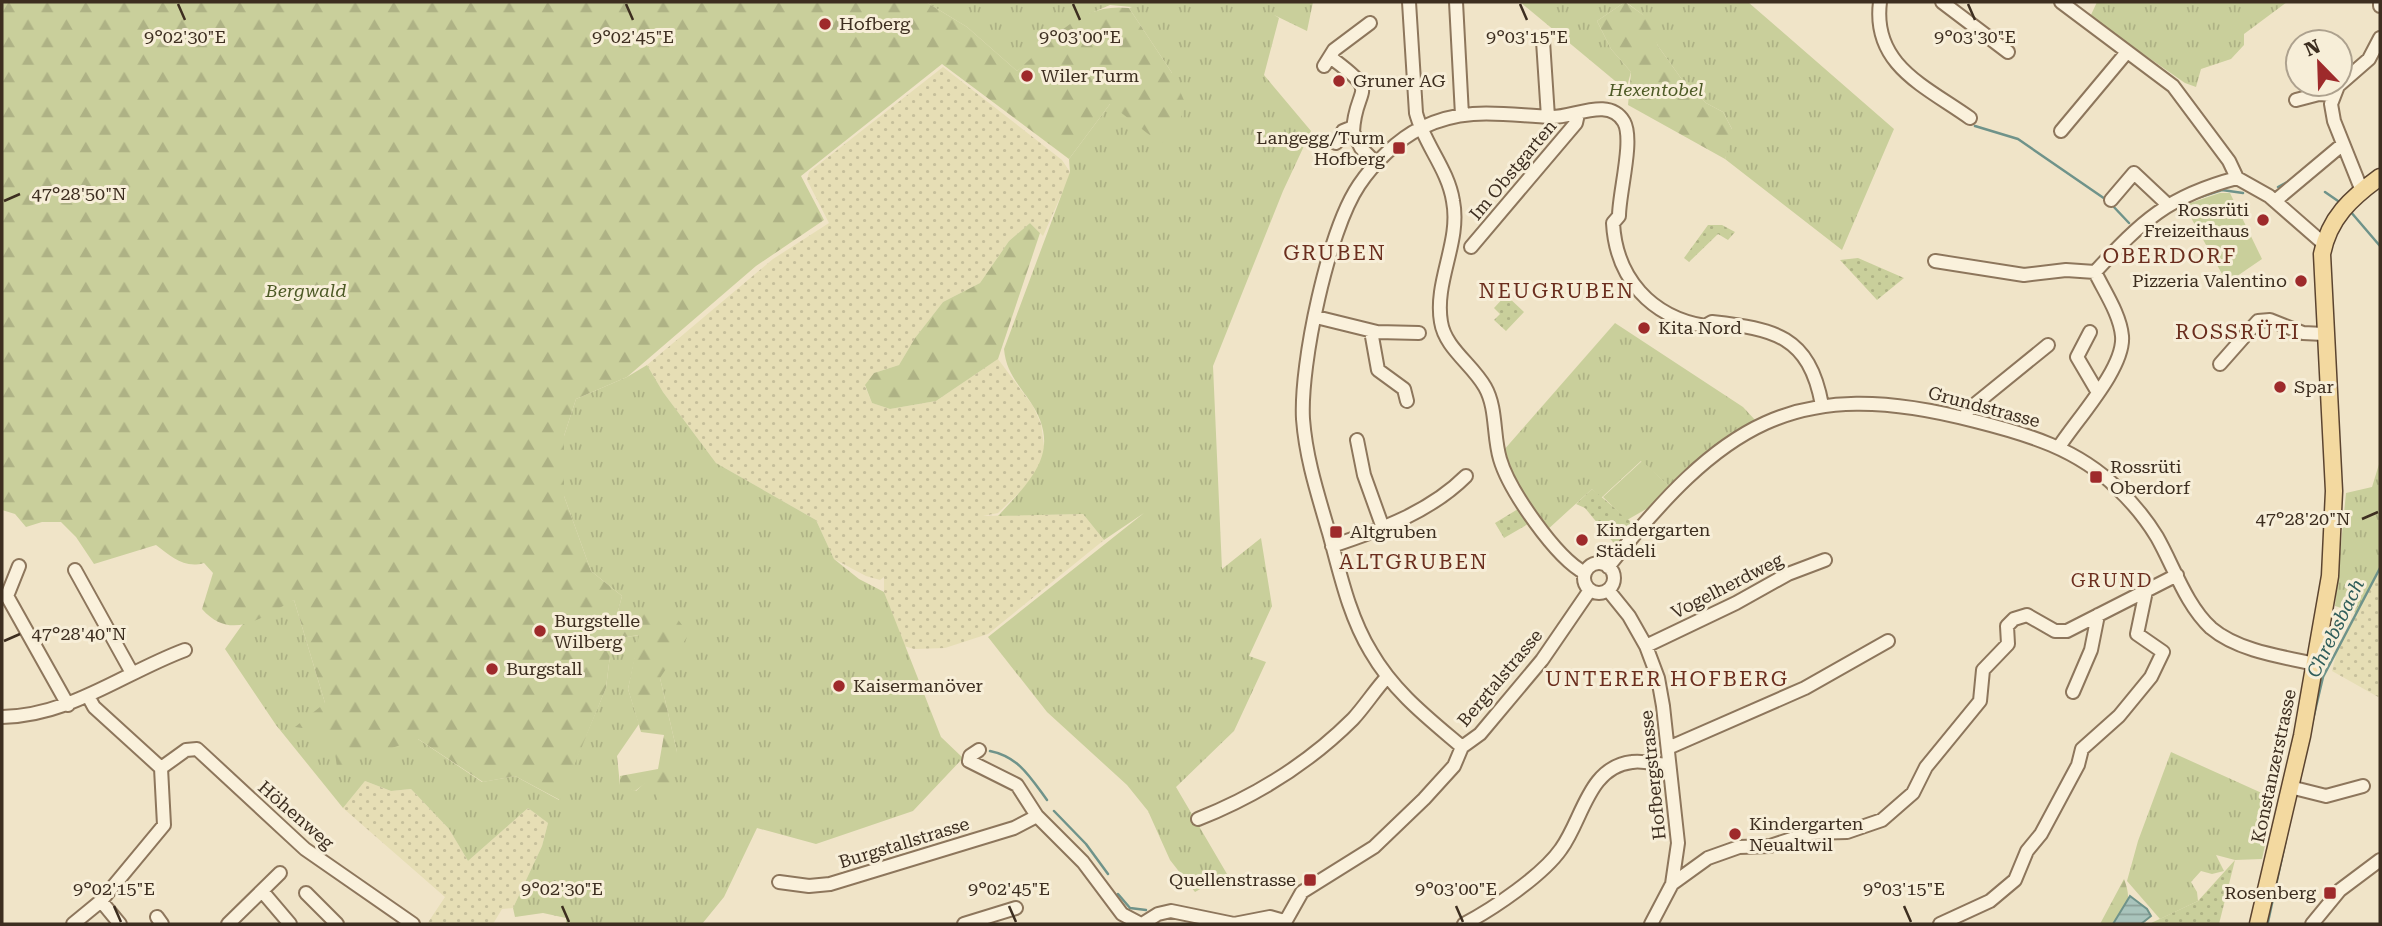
<svg xmlns="http://www.w3.org/2000/svg" width="2382" height="926" viewBox="0 0 2382 926" font-family="'Roboto Serif',serif">
	<defs>
		<pattern id="farmland-dots" width="8" height="8" patternUnits="userSpaceOnUse" patternTransform="scale(1.75)"><rect width="8" height="8" fill="#e6deb5"/><path d="M2 2h.1M6 6h.1" fill="none" stroke="#c6bf9b" stroke-width="1.8" stroke-linecap="round"/></pattern>
		<pattern id="grass-tufts" width="24" height="20" patternUnits="userSpaceOnUse" patternTransform="scale(1.75)"><rect width="24" height="20" fill="#c9cf9b"/><path d="M3 7l-1-3M5 7V3M7 7l1-3M15 17l-1-3M17 17v-4M19 17l1-3" fill="none" stroke="#aeb285"/></pattern>
		<pattern id="forest-firs" width="22" height="20" patternUnits="userSpaceOnUse" patternTransform="scale(1.75)"><rect width="22" height="20" fill="#c9cf9b"/><path d="M5 1l3.5 6h-7zM16 11l3.5 6h-7z" fill="#aeb285"/></pattern>
		<pattern id="park-dots" width="8" height="8" patternUnits="userSpaceOnUse" patternTransform="scale(1.75)"><rect width="8" height="8" fill="#c9cf9b"/><path d="M2 2h.1M6 6h.1" fill="none" stroke="#aeb285" stroke-width="1.8" stroke-linecap="round"/></pattern>
		<pattern id="water-rules" width="6" height="5" patternUnits="userSpaceOnUse" patternTransform="scale(1.75)"><rect width="6" height="5" fill="#a9c4bc"/><path d="M0 2.5h6" fill="none" stroke="#8ba098"/></pattern>
	</defs>
	<rect width="100%" height="100%" fill="#f0e4c8"/>
	<path fill="url(#farmland-dots)" d="M943 67 1062 160 1070 172 1067 182 1043 236 1030 223 1009 241 980 283 943 302 915 338 899 365 874 373 865 386 872 403 890 409 936 401 998 359 1033 406 1041 424 1045 453 1039 469 1029 483 998 513 983 516 1083 514 1104 540 988 634 945 648 914 649 904 646 884 592V577L880 580 866 576 834 559 816 520 716 463 663 392 647 365 773 259 829 223 807 180 809 172Z
		M2380 568V698L2332 671 2337 651Z
		M365 781 391 791 411 789 449 829 468 861 528 808 548 823 542 846 513 908 502 909 493 924H427L445 897 343 808Z"/>
	<path fill="url(#grass-tufts)" d="M926 2H1313L1307 31 1274 15 1279 18 1264 75 1311 131 1283 191 1213 366 1222 569 1261 538 1272 606 1249 656 1266 662 1234 731 1176 787 1227 874 1195 892 1170 860 1148 811 1127 785 1047 712 988 637 1144 513 1104 540 1083 514 998 516C1033 478 1065 449 1027 397 1015 380 1006 370 1004 349L1070 172 1069 159 1110 104 1172 73 1129 8 1132 7 1110 5 1089 14 1017 71 967 27Z
		M1520 2H1625L1597 21 1611 49 1631 72 1626 90Z
		M1626 2H1748L1894 129 1842 250 1725 159 1732 129 1723 112 1706 103 1683 81 1658 46 1643 15Z
		M2097 2H2287L2244 34V45L2231 59 2201 69 2196 87 2185 83 2090 17Z
		M1615 323 1743 407 1756 421 1702 455 1669 486 1641 461 1601 498 1592 489 1546 531 1514 487 1503 451Z
		M647 365 663 392 716 463 816 520 834 559 859 579 884 592 941 737 963 758 913 811 816 844 757 828 724 897 702 924H566V918L543 913 515 917 513 908 542 846 548 823 528 808 468 861 449 829 411 789 391 791 365 781 343 808 276 725 225 649 247 618 294 600 325 703 418 739 482 782 515 776 559 800 606 688 612 639 640 635 628 689 639 724 617 756 620 785 636 791 677 752 660 678 633 618 617 615 622 596 591 571 564 496V436L576 399 627 377Z
		M2380 461V568L2357 613 2335 606 2346 493 2372 487Z
		M2171 752 2275 799 2262 859 2235 860 2216 855 2224 871 2212 874 2201 871 2191 882 2197 892 2198 901 2160 919 2127 881 2138 841Z"/>
	<path fill="url(#forest-firs)" d="M2 2H926L967 27 1017 71C1052 41 1079 2 1129 8L1172 73 1186 105 1177 127 1161 144 1110 104 1069 159 942 64 801 176 824 220 756 266 627 377 576 399 564 436V496L591 571 622 596 617 615 633 618 636 610 669 608 689 634 660 678 677 752 670 805 659 804 652 778 635 791 620 786V776L658 769 664 735 641 732 628 689 639 635 612 639 606 688 560 800 515 776 483 782 418 739 337 767 332 732 295 727 325 703 294 600C263 616 232 643 202 609L213 573 204 563C184 569 171 556 156 545L94 564 76 537 61 522H42L26 527 15 514 2 510Z
		M1625 2 1649 19 1658 46 1683 81 1706 103 1723 112 1734 133 1725 159 1628 105 1631 72 1611 49 1597 21Z
		M1030 223 1040 233 998 359 936 401 890 409 872 403 865 385 874 373 899 365 915 338 943 302 980 283 1009 241Z
		M2124 879C2132 900 2128 907 2113 924H2100Z"/>
	<path fill="url(#park-dots)" d="M1708 225H1722L1735 232 1728 240 1718 234 1689 262 1684 258Z
		M1858 258 1904 278 1877 300 1840 260Z
		M1506 295 1524 312 1506 331 1494 320 1500 314 1494 308Z
		M1592 489 1636 526 1617 547 1585 508 1576 504Z
		M1518 509 1528 524 1504 538 1495 523Z
		M2235 860 2219 924H2149L2198 901Z"/>
	<path fill="#c9cf9b" d="M2220 193H2230L2262 259 2227 283 2184 205Z
		M1642 461 1669 486 1648 508 1627 520 1603 497Z"/>
	<path fill="url(#water-rules)" stroke="#6f938a" stroke-width="2" d="M2130 896 2147 909 2151 916 2141 924H2113Z"/>
	<g fill="none" stroke-linecap="round" stroke-linejoin="round">
		<path stroke="#6f938a" stroke-width="2.5" d="M1975 126 2018 139 2108 201
			M2278 187 2291 180
			M2325 192 2338 201
			M2191 200 2222 190 2243 193
			M2112 205 2129 223
			M2350 211 2380 246
			M2311 728 2323 677 2380 568
			M990 751C1019 757 1030 777 1047 800
			M1054 811 1086 844 1108 874
			M1118 894 1130 908 1146 910
			M2268 922 2289 825"/>
		<g stroke="#8d765c" stroke-width="16">
			<path id="minor" d="M1409 2 1416 113C1424 144 1448 169 1453 201 1461 242 1434 281 1441 322 1445 348 1472 364 1485 387 1497 408 1493 436 1500 459 1509 490 1556 558 1585 573
				M1456 2 1462 115
				M1880 2C1872 65 1925 86 1970 118
				M1942 2 2008 52
				M2061 2 2173 86 2229 161 2237 178 2269 196 2324 244
				M2380 2V6
				M1543 41 1548 117
				M1330 57C1383 96 1355 84 1353 132L1361 148 1376 163
				M1324 66 1334 50 1370 23
				M2296 100 2319 94 2333 95
				M2061 131 2127 52
				M1336 143 1343 131 1353 127
				M2362 191 2334 121 2331 104 2338 86 2369 59 2380 38
				M2111 200 2134 173 2167 204
				M2275 201 2343 144
				M1471 247 1576 123 1578 114
				M1935 261 2024 275 2066 270 2095 272
				M1316 317 1377 332 1419 333
				M1371 331 1378 370 1404 389 1407 401
				M2090 332 2077 357 2097 391
				M2220 364 2258 321 2270 320 2303 333 2324 334
				M1965 418 1968 410 2048 345
				M1357 440 1364 475 1383 528
				M2059 447C2076 420 2125 368 2122 336 2120 314 2104 291 2095 272 2142 221 2168 196 2237 178
				M1332 546C1380 530 1430 512 1466 476
				M1584 578a15 15 0 1 1 30 0a15 15 0 1 1-30 0Z
				M19 566 7 596 68 705
				M1608 567C1721 426 1792 373 1975 421 2027 434 2078 449 2117 488 2132 502 2146 519 2157 537 2174 567 2186 605 2211 628 2238 651 2283 657 2316 664
				M75 570 132 673
				M1608 590 1629 616 1646 646 1658 678 1663 706 1678 843 1672 884 1651 924
				M1646 646 1736 603 1788 574 1825 560
				M2073 692 2091 650 2098 615
				M2 717C70 716 123 673 185 650
				M1462 747C1428 718 1394 692 1371 652 1349 616 1340 573 1329 533 1318 495 1306 459 1303 419 1300 364 1328 231 1359 185 1373 164 1398 139 1421 128 1466 106 1504 115 1551 117 1573 118 1609 96 1624 122 1634 140 1619 193 1619 216L1613 223C1616 278 1651 317 1705 326L1712 322C1774 329 1809 335 1822 405
				M1668 748 1805 688 1888 641
				M979 750 970 756 969 761 1017 785 1037 816 1083 862 1122 914 1141 924
				M161 768 186 750 197 749 305 849 413 924
				M2290 787 2326 796 2363 786
				M1198 819C1256 796 1309 763 1353 719 1365 706 1375 690 1387 677
				M779 882 809 886 830 884 1014 828 1037 816
				M1672 884 1708 858 1739 847 1770 846 1810 833 1847 832 1882 820 1913 793 1926 767 1980 701 1983 670 2008 644 2007 626 2014 619 2027 615 2055 631H2067L2177 575
				M262 891 290 924
				M306 893 337 924
				M101 901 120 924
				M157 917 162 924
				M73 924 101 901 164 825 161 768 94 707 88 696
				M228 924 280 873
				M964 924 1016 908
				M1142 924 1158 914 1171 911 1234 924 1270 917 1284 921
				M1284 924 1302 892 1374 847 1424 799 1454 766 1462 747 1480 734 1542 660 1590 590
				M1464 924C1493 909 1543 875 1561 849 1583 819 1588 767 1632 762 1644 760 1657 765 1669 765
				M1940 924 1990 901 2015 880 2027 851 2041 834 2078 765 2082 749 2119 716 2151 677 2163 652 2137 634 2146 591
				M2312 924 2340 890 2380 860"/>
		</g>
		<g stroke="#5b4430" stroke-width="19">
			<path id="major" d="M2258 924 2302 736 2330 576 2334 491 2322 254C2329 218 2351 198 2380 177"/>
		</g>
		<use href="#minor" stroke="#faf1dc" stroke-width="12"/>
		<use href="#major" stroke="#f3d9a0" stroke-width="16"/>
	</g>
	<path fill="none" stroke="#3d2e20" stroke-width="2.5" d="M178 4 185 20M626 4 633 20M1073 4 1080 20M1520 4 1527 20M1968 4 1975 20M4 201 20 194M2362 519 2378 512M4 641 20 634M114 906 121 922M562 906 569 922M1009 906 1016 922M1456 906 1463 922M1904 906 1911 922"/>
	<g fill="#9e2a2b" stroke="#f7eed8" stroke-width="2.5">
		<circle cx="825" cy="24" r="7"/>
		<circle cx="1027" cy="76" r="7"/>
		<circle cx="1339" cy="81" r="7"/>
		<rect x="1392" y="141" width="14" height="14" rx="3.5"/>
		<circle cx="2263" cy="220" r="7"/>
		<circle cx="2301" cy="281" r="7"/>
		<circle cx="1644" cy="328" r="7"/>
		<circle cx="2280" cy="387" r="7"/>
		<rect x="2089" y="470" width="14" height="14" rx="3.5"/>
		<rect x="1329" y="525" width="14" height="14" rx="3.5"/>
		<circle cx="1582" cy="540" r="7"/>
		<circle cx="540" cy="631" r="7"/>
		<circle cx="492" cy="669" r="7"/>
		<circle cx="839" cy="686" r="7"/>
		<circle cx="1735" cy="834" r="7"/>
		<rect x="1303" y="873" width="14" height="14" rx="3.5"/>
		<rect x="2323" y="886" width="14" height="14" rx="3.5"/>
	</g>
	<g text-anchor="middle" stroke-width="6" stroke-linejoin="round" paint-order="stroke">
		<g font-size="18" fill="#3d2e20" stroke="#f7eed8" text-anchor="start">
			<text x="839" y="30">Hofberg</text>
			<text x="1041" y="82">Wiler Turm</text>
			<text x="1353" y="87">Gruner AG</text>
			<text x="1385" y="144" text-anchor="end">Langegg/Turm<tspan x="1385" dy="21">Hofberg</tspan></text>
			<text x="2249" y="216" text-anchor="end">Rossrüti<tspan x="2249" dy="21">Freizeithaus</tspan></text>
			<text x="2287" y="287" text-anchor="end">Pizzeria Valentino</text>
			<text x="1658" y="334">Kita Nord</text>
			<text x="2294" y="393">Spar</text>
			<text x="2110" y="473">Rossrüti<tspan x="2110" dy="21">Oberdorf</tspan></text>
			<text x="1596" y="536">Kindergarten<tspan x="1596" dy="21">Städeli</tspan></text>
			<text x="1350" y="538">Altgruben</text>
			<text x="554" y="627">Burgstelle<tspan x="554" dy="21">Wilberg</tspan></text>
			<text x="506" y="675">Burgstall</text>
			<text x="853" y="692">Kaisermanöver</text>
			<text x="1749" y="830">Kindergarten<tspan x="1749" dy="21">Neualtwil</tspan></text>
			<text x="1296" y="886" text-anchor="end">Quellenstrasse</text>
			<text x="2316" y="899" text-anchor="end">Rosenberg</text>
		</g>
		<g font-size="18" font-style="italic" fill="#4d5a26" stroke="#f7eed8">
			<text x="1656" y="96">Hexentobel</text>
			<text x="306" y="297">Bergwald</text>
		</g>
		<g font-size="18" fill="#3d2e20" stroke="#f7eed8">
			<text transform="translate(1513 170) rotate(-50)" y="6">Im Obstgarten</text>
			<text transform="translate(1984 407) rotate(15)" y="6">Grundstrasse</text>
			<text transform="translate(1727 586) rotate(-27)" y="6">Vogelherdweg</text>
			<text transform="translate(1500 678) rotate(-50)" y="6">Bergtalstrasse</text>
			<text transform="translate(2274 766) rotate(-78)" y="6">Konstanzerstrasse</text>
			<text transform="translate(1653 775) rotate(-96)" y="6">Hofbergstrasse</text>
			<text transform="translate(296 815) rotate(41)" y="6">Höhenweg</text>
			<text transform="translate(904 843) rotate(-17)" y="6">Burgstallstrasse</text>
		</g>
		<g font-size="19" letter-spacing="2" fill="#6b2e1e" stroke="#f7eed8">
			<text x="2112" y="587">GRUND</text>
		</g>
		<g font-size="19" font-style="italic" fill="#2f5d5a" stroke="#f7eed8">
			<text transform="translate(2335 628) rotate(-64)" y="7">Chrebsbach</text>
		</g>
		<g font-size="21" letter-spacing="2" fill="#6b2e1e" stroke="#f7eed8">
			<text x="1335" y="260">GRUBEN</text>
			<text x="2170" y="263">OBERDORF</text>
			<text x="1557" y="298">NEUGRUBEN</text>
			<text x="2238" y="339">ROSSRÜTI</text>
			<text x="1414" y="569">ALTGRUBEN</text>
			<text x="1667" y="686">UNTERER HOFBERG</text>
		</g>
	</g>
	<g font-size="18" text-anchor="middle" fill="#3d2e20" stroke="#f7eed8" stroke-width="6" stroke-linejoin="round" paint-order="stroke">
		<text x="185" y="43">9°02'30"E</text>
		<text x="633" y="43">9°02'45"E</text>
		<text x="1080" y="43">9°03'00"E</text>
		<text x="1527" y="43">9°03'15"E</text>
		<text x="1975" y="43">9°03'30"E</text>
		<text x="79" y="200">47°28'50"N</text>
		<text x="2303" y="525">47°28'20"N</text>
		<text x="79" y="640">47°28'40"N</text>
		<text x="114" y="895">9°02'15"E</text>
		<text x="562" y="895">9°02'30"E</text>
		<text x="1009" y="895">9°02'45"E</text>
		<text x="1456" y="895">9°03'00"E</text>
		<text x="1904" y="895">9°03'15"E</text>
	</g>
	<rect width="2382" height="926" fill="none" stroke="#3d2e20" stroke-width="7"/>
	<g transform="translate(2319 63) rotate(337)"><circle r="33" fill="#f7eed8" stroke="#ada18e" stroke-width="2"/>
	<path d="M0-5L12 26L0 18L-12 26Z" fill="#9e2a2b"/>
	<text y="-10" font-size="19" font-weight="bold" text-anchor="middle" fill="#3d2e20">N</text>
	</g>
</svg>
